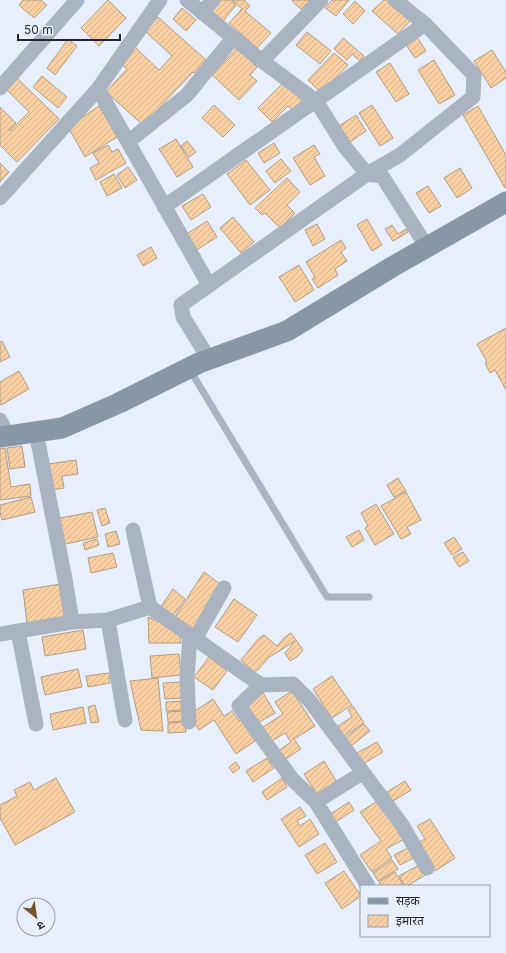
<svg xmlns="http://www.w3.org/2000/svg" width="506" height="953" viewBox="0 0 506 953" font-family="Inter,'Noto Sans Devanagari',sans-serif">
	<defs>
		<pattern id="building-hatch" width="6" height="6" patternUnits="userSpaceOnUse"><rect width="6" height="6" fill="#f8d0a3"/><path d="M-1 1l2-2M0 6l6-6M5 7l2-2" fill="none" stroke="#d4b38d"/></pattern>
	</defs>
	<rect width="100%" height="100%" fill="#e6effb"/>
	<path fill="url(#building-hatch)" stroke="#b49d83" d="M23 0H41L47 5 34 18 19 5Z
		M108 0 126 18 99 46 81 28Z
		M218 0H230L236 5 223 21 210 10Z
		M232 0H244L250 6 245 11 271 33 257 48 229 23 242 9Z
		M293 0H310L301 9 292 1Z
		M332 0H349L336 16 325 8Z
		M384 0H388L411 20 398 34 372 11Z
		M355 1 365 11 353 24 343 14Z
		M182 8 196 20 186 31 173 19Z
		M158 17 206 60 194 73 193 72 143 125 106 92 127 69 119 62 134 46 159 70 172 56 145 31Z
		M307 32 331 51 320 64 296 45Z
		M415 34 426 51 415 58 404 42Z
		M343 38 364 56 360 61 352 54 347 60 334 49Z
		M68 39 77 46 55 75 47 68Z
		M237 48 257 67 250 75 257 81 239 100 212 75Z
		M492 50 506 72V78L491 88 474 61Z
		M334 53 348 65 321 93 308 80Z
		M434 60 455 95 439 104 418 70Z
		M390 63 409 94 396 102 376 72Z
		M42 76 67 97 58 108 33 87Z
		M16 77 59 119 17 162 0 145V107L16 123 9 130 10 131 29 112 5 88Z
		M284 82 302 101 293 110 288 106 272 122 258 108Z
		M214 105 235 125 223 137 202 118Z
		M372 105 393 138 380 146 359 113Z
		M99 106 117 137 85 157 68 127Z
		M478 106 506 155V187L505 188 463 115Z
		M356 115 366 131 350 142 339 126Z
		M176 139 193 167 177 177 159 149Z
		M187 141 196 152 189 157 181 146Z
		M274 143 280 153 264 163 258 153Z
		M108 145 112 152 118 149 126 163 96 180 90 168 99 163 93 153Z
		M314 145 320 154 314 157 325 176 310 185 293 158Z
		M281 159 291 171 275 183 266 171Z
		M246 160 270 190 250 205 227 174Z
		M0 163 9 172 0 182Z
		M128 167 137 180 125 188 117 175Z
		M460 168 472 188 457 198 444 178Z
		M114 174 122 188 107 196 100 182Z
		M287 178 300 192 287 205 295 213 280 228 265 213 262 215 255 208Z
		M428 186 441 206 429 213 416 193Z
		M203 194 211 207 191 220 182 206Z
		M233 217 254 242 241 253 220 228Z
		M367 219 382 245 372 251 357 225Z
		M207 221 217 237 195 251 185 235Z
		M317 224 325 239 313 246 305 230Z
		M392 225 398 234 406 229 408 232 393 241 385 229Z
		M341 240 346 248 341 252 347 261 335 269 338 275 318 288 312 279 315 277 306 262Z
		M151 247 157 258 143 266 137 255Z
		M299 265 314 290 295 302 279 277Z
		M506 328V390L495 370 490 373 485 363 487 362 477 344Z
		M2 341 10 357 0 362V342Z
		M19 371 29 389 1 405 0 403V382Z
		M22 446 25 467 10 469 7 448Z
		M5 448 11 487 30 484 31 496 0 500V449Z
		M76 460 78 474 62 476 64 488 51 490 48 464Z
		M398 478 406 491 394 497 387 485Z
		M406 492 421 520 407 527 411 534 401 539 381 506Z
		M31 497 35 512 2 520 0 512V505Z
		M376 504 394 534 375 545 365 528 368 526 361 513Z
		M105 508 110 523 102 526 97 510Z
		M92 512 98 537 61 545 55 519Z
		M359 530 364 540 352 547 346 537Z
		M116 531 120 544 108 547 105 534Z
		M454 537 462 549 452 555 444 543Z
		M97 539 99 545 85 550 83 543Z
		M463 552 469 561 459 567 453 557Z
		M113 553 117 567 91 573 88 558Z
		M204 572 221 585 190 635 173 620Z
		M61 584 66 619 27 623 23 590Z
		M173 589 185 599 173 616 160 608Z
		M234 599 257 615 238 642 215 627Z
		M148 617 179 631 181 643H149Z
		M83 630 86 649 45 656 42 637Z
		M291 633 303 650 298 656 290 661 285 653 295 641 268 658 259 669 254 672 241 660 258 639 264 635 277 646 285 637Z
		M179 654 181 675 152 678 150 656Z
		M209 657 227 671 213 690 194 677Z
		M78 669 82 687 45 695 41 677Z
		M109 673 110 683 88 687 86 676Z
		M332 676 352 705 332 718 313 689Z
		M158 678 163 731 141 730 130 681Z
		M181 682 183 698 165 699 163 683Z
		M262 691 275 713 256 724 243 703Z
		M292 691 315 726 294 739 301 749 281 762 275 753 291 742 285 733 272 741 263 727 283 714 275 702Z
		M213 699 224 716 232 711 239 721 241 720 255 741 236 754 214 720 199 730 189 715Z
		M184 701V710L166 711V702Z
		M95 705 99 722 91 723 88 707Z
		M353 706 364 723 344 736 338 726 352 717 348 710Z
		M83 707 86 723 53 730 50 714Z
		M185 711V721L168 722 167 712Z
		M185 722 186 732 168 733V723Z
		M364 724 370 731 351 746 345 738Z
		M377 742 383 752 363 764 357 753Z
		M267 758 274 768 253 782 246 771Z
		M324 761 338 784 318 796 304 774Z
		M236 762 240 768 233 773 229 767Z
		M56 778 75 812 15 845 0 818V805L17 796 14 790 30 782 34 790Z
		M282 778 287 787 267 800 262 792Z
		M405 781 411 790 393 801 387 792Z
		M379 800 406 838 386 849 392 858 372 872 360 855 381 841 360 812Z
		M349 802 354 810 334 823 329 815Z
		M300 807 306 816 297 821 300 826 310 819 319 834 299 847 281 819Z
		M430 819 455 858 435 871 417 843 425 839 417 826Z
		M325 843 337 862 317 874 305 855Z
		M412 846 417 856 400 865 394 855Z
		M392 860 398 869 378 881 373 873Z
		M421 864 427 874 407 886H405L399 876Z
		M344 871 361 896 342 909 325 883Z
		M395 872 404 886H381L379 882Z"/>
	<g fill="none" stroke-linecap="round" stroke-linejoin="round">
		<path stroke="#aab4c0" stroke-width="7" d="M190 370 327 597H369"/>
		<path stroke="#aab4c0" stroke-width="15" d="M187 0 262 61 316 101 345 147 367 174 382 176 427 247
			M202 13 213 0
			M262 61 321 0
			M0 88 77 0
			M98 89 209 285
			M128 142 187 95 233 38
			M0 198 98 89 160 0
			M164 207 425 24
			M209 359 183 317 181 305 367 174 400 155 473 97 474 75 425 24 395 0
			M0 420 8 436
			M36 432 65 579 72 622
			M133 530 150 607
			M108 620 125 720
			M18 631 36 724
			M0 634 72 622 108 620 150 607 261 685 293 684 310 701 402 825 427 868
			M195 639 224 588
			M261 685 239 706 292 779 316 802 368 886
			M189 722 187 678 190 635
			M316 802 362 773"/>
		<path stroke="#8897a8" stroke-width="21" d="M0 437 62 428 119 403 199 363 287 331 392 267 506 202"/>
	</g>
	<rect x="360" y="885" width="130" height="52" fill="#e6effb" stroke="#969faa"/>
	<rect x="368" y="898" width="20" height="6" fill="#8897a8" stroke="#969faa"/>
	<text x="396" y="905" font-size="12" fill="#1e2731">सड़क</text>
	<rect x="368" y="915" width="20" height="12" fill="url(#building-hatch)" stroke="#969faa"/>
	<text x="396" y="925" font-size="12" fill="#1e2731">इमारत</text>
	<g transform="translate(36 917) rotate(150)"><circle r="19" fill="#e6effb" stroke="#969faa"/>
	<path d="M0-3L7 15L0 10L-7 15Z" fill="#735229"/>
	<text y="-6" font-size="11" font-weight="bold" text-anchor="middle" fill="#1e2731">उ</text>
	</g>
	<path d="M18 34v6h102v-6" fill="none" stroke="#1e2731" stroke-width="2"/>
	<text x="24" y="34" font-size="12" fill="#1e2731" stroke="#e6effb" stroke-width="3" paint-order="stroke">50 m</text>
</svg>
